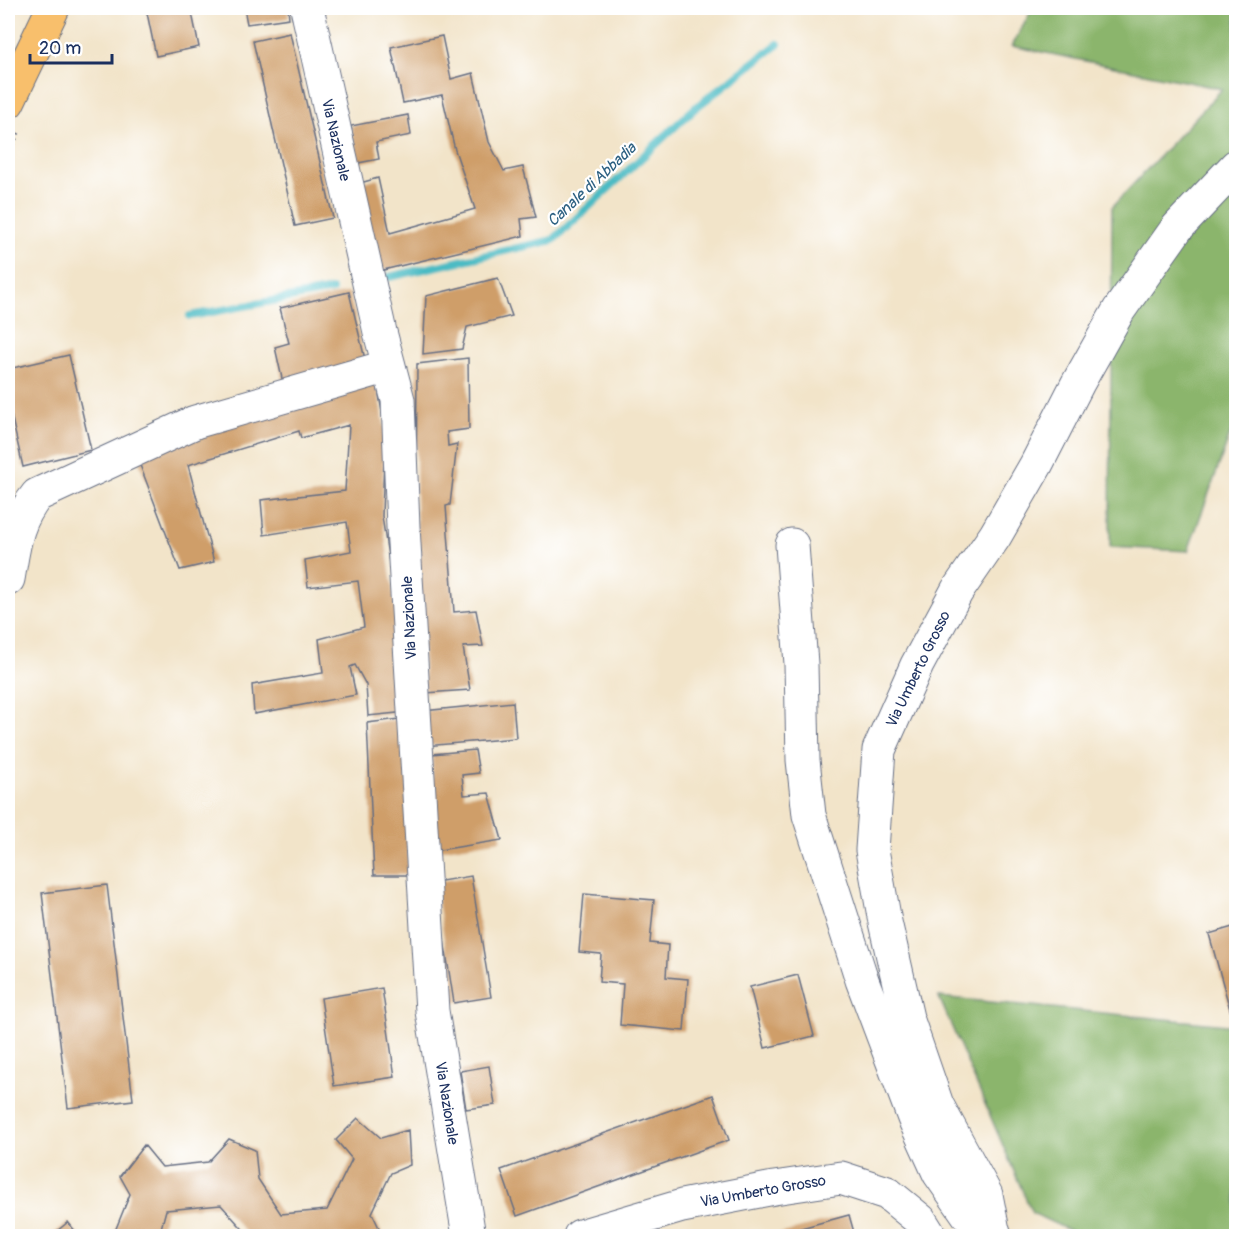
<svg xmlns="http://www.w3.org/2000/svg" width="1244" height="1244" viewBox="0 0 1244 1244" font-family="Pangolin,sans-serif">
	<rect width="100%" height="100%" fill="#fff"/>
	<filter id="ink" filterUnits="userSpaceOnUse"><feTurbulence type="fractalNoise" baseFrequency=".0167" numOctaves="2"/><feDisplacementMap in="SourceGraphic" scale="12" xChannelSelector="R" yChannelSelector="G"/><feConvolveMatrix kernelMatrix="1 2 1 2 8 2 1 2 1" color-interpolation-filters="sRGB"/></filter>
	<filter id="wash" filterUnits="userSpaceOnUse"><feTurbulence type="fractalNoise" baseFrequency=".008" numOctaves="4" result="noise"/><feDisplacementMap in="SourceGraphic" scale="24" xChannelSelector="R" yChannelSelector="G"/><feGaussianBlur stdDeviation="1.35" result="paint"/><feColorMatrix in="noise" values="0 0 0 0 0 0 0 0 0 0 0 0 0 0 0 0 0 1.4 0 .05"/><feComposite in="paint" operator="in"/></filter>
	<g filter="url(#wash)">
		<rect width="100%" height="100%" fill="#f2e4c9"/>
		<path fill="#8bb56c" stroke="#537265" stroke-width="1.5" d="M1033 8H1236V418L1188 551 1110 547 1112 207 1222 89 1012 46Z
			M939 997 1236 1026V1236H1081L1032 1213Z"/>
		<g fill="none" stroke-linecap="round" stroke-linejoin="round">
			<path stroke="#4cbbc4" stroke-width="8" d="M389 277 553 240 695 108 778 44
				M190 316 332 290"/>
		</g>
		<g id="blocks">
			<path fill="#cf9e69" d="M146 8H191L199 47 156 56Z
				M244 8H288L289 18 247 24Z
				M290 33 333 218 295 226 253 41Z
				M442 36 451 79 473 73 489 142 504 171 523 167 536 217 521 219 523 236 375 272 353 185 378 178 390 233 475 209 455 150 442 95 403 103 391 47Z
				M408 115 411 135 376 142 379 159 358 163 351 126Z
				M498 278 512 316 467 327 462 349 423 354 426 296Z
				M349 292 368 372 285 392 275 347 289 343 280 308Z
				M69 355 91 450 23 467 8 401V369Z
				M468 358 469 429 447 432 448 446 457 444 450 505 446 506 454 612 476 610 483 646 463 647 470 690 425 693 416 509 417 364Z
				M376 378 385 429 382 516 406 679 407 712 368 716 366 685 355 665 350 667 356 695 254 714 252 685 323 673 319 639 364 627 358 581 308 587 305 560 351 551 347 522 264 535 261 500 345 491 349 425 301 438 299 431 188 465 214 562 180 570 135 452Z
				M513 702 516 738 425 746 423 711Z
				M408 718V875H374L367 723Z
				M475 750 479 773 462 775 464 795 489 793 502 840 433 851 432 754Z
				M471 876 491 997 454 1003 435 882Z
				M107 885 133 1100 68 1108 42 893Z
				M584 894 654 900 650 943 668 945 666 977 688 979 684 1031 620 1025 623 984 599 982 601 954 579 952Z
				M1236 926V1019L1233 1020 1209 934Z
				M798 975 814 1036 765 1048 750 987Z
				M382 988 395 1077 334 1086 321 998Z
				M489 1066 495 1105 466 1109 460 1071Z
				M713 1095 729 1140 517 1216 501 1170Z
				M358 1118 381 1138 408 1130 410 1165 391 1173 372 1213 383 1236H249L221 1205 166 1210 159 1236H113L130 1194 120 1176 144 1145 162 1167 208 1162 229 1139 255 1150 258 1179 281 1214 327 1210 352 1159 336 1140Z
				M849 1215 855 1236H772Z
				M68 1222 79 1236H51Z"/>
		</g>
	</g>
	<g filter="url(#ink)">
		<use href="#blocks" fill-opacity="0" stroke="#666e83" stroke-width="1.5"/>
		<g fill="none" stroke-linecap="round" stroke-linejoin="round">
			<g stroke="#666e83" stroke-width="35">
				<path id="minor" d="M307 8 380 332 398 400 403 527 432 1011 469 1236
					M792 545 801 664 803 760 809 815 862 980 914 1118 939 1173 969 1216 994 1232
					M8 579C14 545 15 523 37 495L195 422 389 366
					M580 1236 682 1206 774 1188 841 1178 887 1193 920 1220 930 1236
					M994 1236 986 1195 937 1105 907 1018 885 922 872 850 879 750 917 665 957 591 995 536 1036 465 1078 383 1119 310 1177 228 1236 166"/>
			</g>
			<g stroke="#666e83" stroke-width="35">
				<path id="major" d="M8 102 53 8"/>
			</g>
			<path stroke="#666e83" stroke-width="4" stroke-dasharray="1.5 4.5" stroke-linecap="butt" d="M8 156 20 129"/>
			<use href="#minor" stroke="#fff" stroke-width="33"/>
			<use href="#major" stroke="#f8bf6c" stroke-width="33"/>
		</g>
	</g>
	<g text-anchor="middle" stroke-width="4.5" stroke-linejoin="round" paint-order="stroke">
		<g font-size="15" fill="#1b2f5e" stroke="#fff">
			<text transform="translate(336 140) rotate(77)" y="5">Via Nazionale</text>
			<text transform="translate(409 618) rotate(-93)" y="5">Via Nazionale</text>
			<text transform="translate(918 669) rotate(-64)" y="5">Via Umberto Grosso</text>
			<text transform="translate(447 1103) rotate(81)" y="5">Via Nazionale</text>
			<text transform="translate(763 1191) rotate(-10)" y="5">Via Umberto Grosso</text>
		</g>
		<g font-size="16" font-style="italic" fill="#2c6082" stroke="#fff">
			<text transform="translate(591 184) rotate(-43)" y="6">Canale di Abbadia</text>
		</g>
	</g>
	<rect width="1244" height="1244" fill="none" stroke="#fff" stroke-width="30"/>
	<path d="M30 54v9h82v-9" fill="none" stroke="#1b2f5e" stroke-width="3"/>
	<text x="39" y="54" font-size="18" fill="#1b2f5e" stroke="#ffffff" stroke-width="4.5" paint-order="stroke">20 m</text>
</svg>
